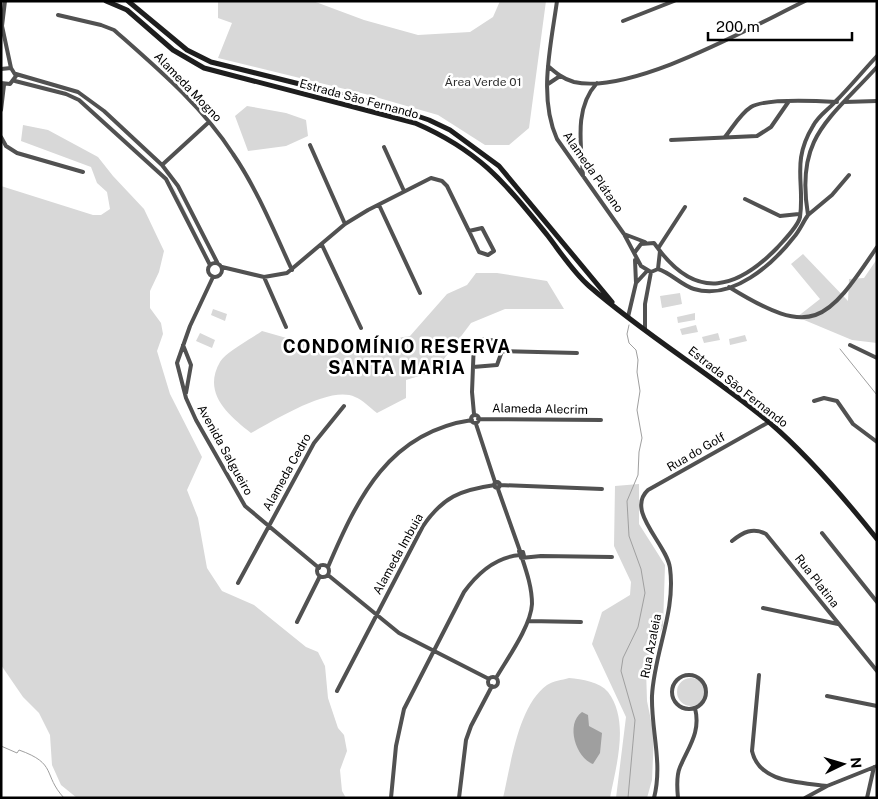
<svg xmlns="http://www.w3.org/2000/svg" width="878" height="799" viewBox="0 0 878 799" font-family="'Public Sans',sans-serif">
	<rect width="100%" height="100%" fill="#fff"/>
	<path fill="#d8d8d8" d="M218 1H313L364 20 418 35 470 32 493 17 500 1H546L529 128 509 145H485L438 115 365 94 218 58 232 23 218 18Z
		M247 106 286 113 306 120 308 136 286 146 248 151 235 116Z
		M23 125 48 130 98 157 113 176 144 209 164 251 159 272 150 291V308L161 323 163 334 157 351 170 394 202 457 187 490 198 518 207 568 222 591 254 605 306 647 318 652 325 666 328 698 338 728 344 735 347 751 340 770 342 791 346 798H77L61 785 52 765 50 735 39 713 23 697 1 665V186L93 215H101L110 209 107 192 97 183 91 167 21 141Z
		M169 178 206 253 204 254Z
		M803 254 848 301 849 279 864 278 877 259V343L852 340 797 317 820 299 791 264Z
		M476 273H497L547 281 564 309H505L471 323 435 371 406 380V398L377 413C370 408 363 400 355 397 330 385 274 421 251 433 228 415 202 393 220 362 226 352 252 338 262 331L325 349 410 336 447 294 467 285Z
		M680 293 682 304 662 308 660 296Z
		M213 309 227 314 225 321 211 315Z
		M695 313V320L678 323 677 317Z
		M696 325 698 332 682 335 680 329Z
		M200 333 215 340 212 348 196 341Z
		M718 333 720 340 704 343 702 337Z
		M745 335 747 341 730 345 729 339Z
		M639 484V524L665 565 663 626 646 668 647 701 654 735 652 780 647 798H616L626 717 592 644 602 612 630 595 631 582 614 546 615 486Z
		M677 692a14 14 0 1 1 28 0a14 14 0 1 1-28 0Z
		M569 678C582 679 600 682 608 692 630 721 616 766 610 798H503C511 764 518 706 547 685 553 681 562 680 569 678Z"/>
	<path fill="#9f9f9f" d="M582 712 588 715 589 726 602 733 600 753 593 764C576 758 565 724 582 712Z"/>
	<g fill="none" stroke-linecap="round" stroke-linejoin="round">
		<path stroke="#9f9f9f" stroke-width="1" d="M840 349 877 395
			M1 746 17 753 19 750C58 764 42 774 64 798
			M628 798 635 720 621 671 623 658 638 627 645 593 641 569 629 536 627 501 638 475 639 452 642 438 637 410 640 391 637 372 638 360 636 350 629 343 627 334 629 325"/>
		<path stroke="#515151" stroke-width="4" d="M5 1 2 26 11 68
			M557 1C551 45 538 97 557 139L624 234 641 266 651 272 658 269 660 251 654 243 641 244 635 252
			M58 15 101 25 114 30C157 68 202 106 233 154 257 189 274 231 292 270
			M623 21 674 1
			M548 66C556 73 563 79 574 82 632 95 751 27 805 1
			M1 69 11 68 16 76 10 84 1 83
			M16 74 78 92 104 111 162 165 178 186 217 262
			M15 81 66 94 79 100 166 179 210 265
			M548 84 560 76
			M844 102 877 101
			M1 110 4 85
			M1 137 6 146 17 153 83 172
			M725 137C733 127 740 114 751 107 765 98 819 101 837 102
			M671 140 757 136 771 127 789 101
			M310 145 345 224
			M384 147 404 191
			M162 165 209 122
			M583 176C581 144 574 108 597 83
			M745 199 780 216 799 214
			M379 205 420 293
			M808 215 832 195 849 175
			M482 228 494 251 488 255 479 252 469 231Z
			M624 234 645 242
			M322 245 361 328
			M659 247 685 207
			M660 251C698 300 737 289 777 248 783 241 798 227 800 217 805 183 791 162 813 126 818 116 829 109 836 101 850 87 863 71 877 56
			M208 270a7 7 0 1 1 14 0a7 7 0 1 1-14 0Z
			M222 267 264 277 287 273 345 224 368 210 431 178 442 181 447 186 469 231
			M658 269C671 273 681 285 694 289 732 301 773 264 794 237 800 230 803 222 808 215 795 137 829 120 877 67
			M213 277 190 326 177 363 186 398 196 420 245 506 319 568
			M264 277 286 327
			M636 283 647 271
			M729 287C813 339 826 323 877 247
			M628 317 636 283 635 260
			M645 329V304L651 272
			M183 345 191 365 186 393
			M850 345 877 358
			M473 367 497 365 502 351 577 353
			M814 401 824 398 837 401 853 424 877 442
			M474 414 472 392 474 341 478 339 499 341
			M471 419a4 4 0 1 1 8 0a4 4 0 1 1-8 0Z
			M478 419 601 420
			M476 424 495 482
			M494 485a3 3 0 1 1 6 0a3 3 0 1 1-6 0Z
			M499 485 602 489
			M498 489 520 551
			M822 533 877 602
			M732 541C743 532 753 527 766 534L877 671
			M524 556 523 552 519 551 521 558 541 556 612 557
			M317 571a6 6 0 1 1 12 0a6 6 0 1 1-12 0Z
			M328 567C358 497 389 432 472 420
			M328 575 399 633 489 679
			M238 583 314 443 344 406
			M763 608 838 624
			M528 621 581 622
			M297 622 320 576
			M672 692a17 17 0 1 1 34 0a17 17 0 1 1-34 0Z
			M759 675 752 751C759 783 799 782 827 786
			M488 682a5 5 0 1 1 10 0a5 5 0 1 1-10 0Z
			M496 678C507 659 531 626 532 604 532 588 527 573 522 558
			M337 691 423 526C443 497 460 490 495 485
			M827 696 877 706
			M391 798 396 746 404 709 464 592C477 574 496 557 520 555
			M459 798 466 740 471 726 492 686
			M654 798C663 763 651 730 652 696 654 653 676 612 670 568 667 544 625 511 648 490L769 422
			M678 798C677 788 676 776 680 767 689 746 701 732 695 708
			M805 798 827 786 877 766
			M867 798 874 767"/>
		<path stroke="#1e1e1e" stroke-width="5" d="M106 1 127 10 173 50 204 68 415 123C480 151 504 182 548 236 561 253 573 272 589 286 645 335 711 374 769 422 806 454 846 500 877 539
			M128 1 187 50 211 62 388 106 429 120 450 130 499 166 612 302"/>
	</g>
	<g text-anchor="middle" stroke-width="5" stroke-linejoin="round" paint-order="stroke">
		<g font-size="12" fill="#2f2f2f" stroke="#fff">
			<text x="483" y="86">Área Verde 01</text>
		</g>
		<g font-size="12" fill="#000" stroke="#fff">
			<text transform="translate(188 87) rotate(46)" y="4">Alameda Mogno</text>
			<text transform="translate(359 99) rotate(15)" y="4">Estrada São Fernando</text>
			<text transform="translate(593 172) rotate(55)" y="4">Alameda Plátano</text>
			<text transform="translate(738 387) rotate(38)" y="4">Estrada São Fernando</text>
			<text transform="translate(540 409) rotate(1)" y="4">Alameda Alecrim</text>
			<text transform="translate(225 450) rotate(61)" y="4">Avenida Salgueiro</text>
			<text transform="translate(696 452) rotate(-30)" y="4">Rua do Golf</text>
			<text transform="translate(287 472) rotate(-61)" y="4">Alameda Cedro</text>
			<text transform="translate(398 554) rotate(-61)" y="4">Alameda Imbuia</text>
			<text transform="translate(817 581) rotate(52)" y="4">Rua Platina</text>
			<text transform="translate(651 646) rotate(-79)" y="4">Rua Azaleia</text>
		</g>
		<g font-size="18" font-weight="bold" letter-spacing="1" fill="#000" stroke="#fff">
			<text x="397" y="353">CONDOMÍNIO RESERVA<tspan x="397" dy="21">SANTA MARIA</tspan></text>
		</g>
	</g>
	<rect width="878" height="799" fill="none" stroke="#000000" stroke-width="5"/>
	<g transform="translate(843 764) rotate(85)" stroke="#ffffff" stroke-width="4" paint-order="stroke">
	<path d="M0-4L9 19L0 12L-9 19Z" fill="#000000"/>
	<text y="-8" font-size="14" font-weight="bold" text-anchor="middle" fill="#000000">N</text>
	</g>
	<path d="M708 32v8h144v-8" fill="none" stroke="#000000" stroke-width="2.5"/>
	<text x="716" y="32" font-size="15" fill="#000000" stroke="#ffffff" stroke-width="4" paint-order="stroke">200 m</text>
</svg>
